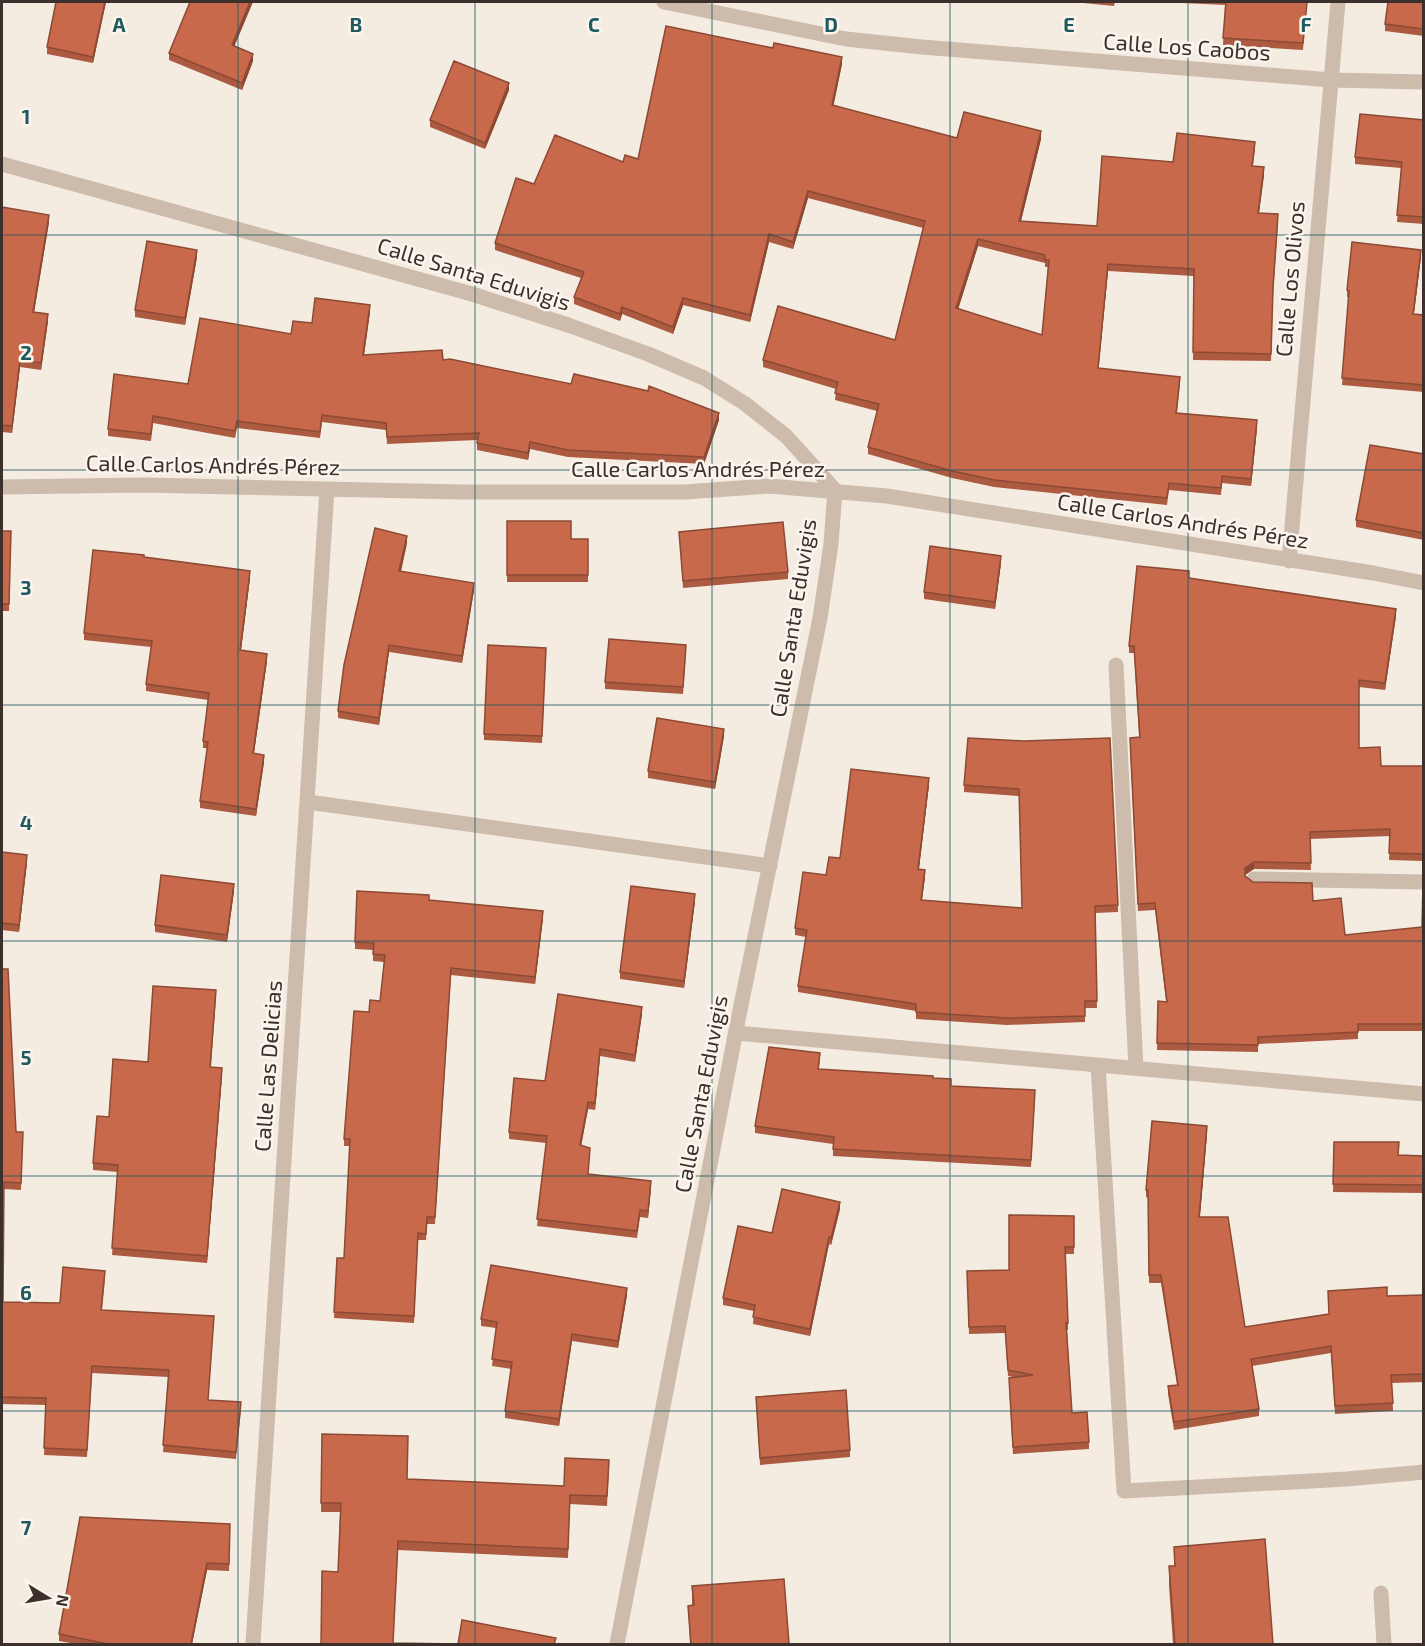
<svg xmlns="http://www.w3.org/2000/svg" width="1425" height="1646" viewBox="0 0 1425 1646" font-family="'Exo 2',sans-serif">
	<rect width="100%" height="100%" fill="#f4ebe1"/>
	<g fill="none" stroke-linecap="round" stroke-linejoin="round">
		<path stroke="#cdbbac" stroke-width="15" d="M664 2 846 39 922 47 1331 80 1424 82
			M2 164 472 294 568 325 648 354 704 378 744 403 786 436 835 490 831 544 820 618 739 1015 617 1644
			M2 487 144 485 461 492H685L769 486 887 496 1373 573 1424 583
			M1289 561 1338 2
			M1116 665 1136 1068
			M308 802 770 866
			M1254 879 1424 882
			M736 1033 1424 1094
			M1098 1065 1124 1491 1347 1479 1424 1472
			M1381 1593 1384 1644
			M253 1644 327 489"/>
	</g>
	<path fill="#ac5a40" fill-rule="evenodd" d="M56 2H106L93 63 47 54V47Z
		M976 2H991L990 3Z
		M1083 2H1115L1114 6 1083 3Z
		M1161 2H1307L1303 50 1223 45 1225 5Z
		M1424 2V36L1385 31V24Z
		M234 46 253 61 242 90 169 60V53Z
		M842 64 833 106 957 138 1041 139 1021 221 1097 226 1173 162 1255 149 1253 166 1264 175 1259 213 1278 222 1273 295 1271 361 1193 360 1194 276 1108 271 1098 368 1180 384 1177 413 1257 428 1251 486 1222 483 1221 495 1169 490 1167 505 994 487 952 478 868 454V447L877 411 835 400 836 389 763 367V360L895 340 923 228 808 198 793 249 769 242 750 322 683 305 673 334 622 314 620 321 574 304V297L581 278 495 250V243L534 184 623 162 638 159ZM978 246 1045 263V267H1048L1042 335 958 309Z
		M509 90 485 149 430 127V120Z
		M1424 120V224L1397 222 1401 168 1355 164V157Z
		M2 207 49 222 34 312 48 321 41 370 20 367 12 433 2 432Z
		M197 257 185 325 135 317V310Z
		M1421 257 1414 314 1424 315V392L1342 385 1349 297H1347V290Z
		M370 312 364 355 443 360 719 420 704 464 568 457 530 449 528 460 477 450V440L387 444 386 430 322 422 320 438 237 428 235 438 153 423 151 441 108 436V429L188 384 291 334 312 323Z
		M1424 454V540L1356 527V520Z
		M507 521 571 539H588V582H507Z
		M2 531H11L9 611H2Z
		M679 532 788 572V579L683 588Z
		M407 543 401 572 474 590 462 663 389 652 379 725 338 718V711Z
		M144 557 250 578 241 651 267 661 254 753 264 762 256 816 200 808V801L207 748H203V741L208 700 146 691V684L151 647 84 640V633Z
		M1001 563 995 609 924 599V592Z
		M1189 578 1396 616 1385 690 1359 687V748L1381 766H1424V872H1423V861L1389 860 1390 836 1310 839 1311 870 1254 869 1245 875V876L1253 882 1313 901 1345 935 1422 927 1424 884V1031H1358V1039L1258 1044V1052L1157 1050 1158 1001H1166L1155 910 1138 911 1130 745 1139 737 1134 653H1129V646Z
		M546 648 542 743 484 740V734Z
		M686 652 683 694 605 689V682Z
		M724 736 715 789 648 778V771Z
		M1023 741 1118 905V912L1095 913 1097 1008H1085V1022L1007 1025 916 1019V1011L798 992V986L806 937 795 935V928L826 875 840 858 929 785 919 869 925 877 922 900 1022 908 1019 796 964 792V785Z
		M2 852 27 862 19 932 2 930Z
		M234 891 227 942 155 932V925Z
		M429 900 543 918 535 984 451 975 435 1224H427L426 1240H418L414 1323 334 1318 337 1258H344L350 1146H344V1139L369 1012 380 1001 384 962 373 961V950L355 949V942Z
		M695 901 684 988 620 979V972Z
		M2 969 16 1132 23 1139 21 1190 4 1189 3 1302 60 1303 105 1278 102 1311 209 1400 241 1409 236 1459 163 1452 168 1377 92 1373 87 1457 44 1455 46 1405 2 1404Z
		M216 997 211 1067 222 1075 207 1263 112 1255 118 1172 93 1170V1163L109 1117 148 1062Z
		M642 1014 635 1062 600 1056 595 1110 588 1109 581 1145 590 1154 588 1174 651 1188 648 1218 640 1217 637 1238 537 1226 546 1143 509 1139V1132L545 1081Z
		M820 1059 819 1069 933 1078 951 1086 1035 1097 1031 1167 833 1156V1144L755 1133V1126Z
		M1207 1134 1200 1217 1245 1327 1329 1314 1387 1296 1424 1295V1382L1392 1383 1393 1411 1335 1414 1331 1353 1252 1366 1259 1409V1416L1174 1430 1168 1394V1386L1177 1385 1161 1283H1149L1148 1198 1146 1197V1190Z
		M1334 1142 1398 1155 1424 1156V1193L1333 1192Z
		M840 1209 831 1245 829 1244 810 1336 753 1324 754 1311 723 1305V1298L772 1233Z
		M1074 1216V1254H1065L1068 1323V1330H1067L1072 1413 1089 1442V1449L1013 1454 1009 1385 1013 1377 1008 1376 1005 1333 969 1334 967 1271 1009 1270Z
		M627 1295 618 1348 572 1341 559 1426 505 1418V1411L511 1369 492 1366 496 1328 481 1326V1319Z
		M756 1397 850 1450V1457L760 1465Z
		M322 1434 407 1479 564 1486 609 1469 607 1506 570 1504 568 1558 398 1550 393 1643 556 1644H321L338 1572 340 1512H321Z
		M230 1524 229 1571 207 1570 192 1644H76L59 1641V1634Z
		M1174 1547 1273 1644H1173L1169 1586V1566H1174Z
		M692 1586 789 1644H690L688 1606H692Z"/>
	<path fill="#8c4a34" d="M105 2H106L93 63V57Z
		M250 2H253L232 52V45Z
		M253 54V61L242 90V83Z
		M842 57V64L832 113V105Z
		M509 83V90L485 149V143Z
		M1041 131V139L1019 229V221Z
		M1264 167V175L1258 220V213Z
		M808 191V198L793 249V242Z
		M49 215V222L33 319V312Z
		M769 234V242L750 322V315Z
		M978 239V246L956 316V308Z
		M197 250V257L185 325V318Z
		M1421 250V257L1413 321V314Z
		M1108 264V271L1098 375V368Z
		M683 298V305L673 334V327Z
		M370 305V312L363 362V355Z
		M622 307V314L620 321V314Z
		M48 314V321L41 370V363Z
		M20 360V367L12 433V426Z
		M719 413V420L704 464V457Z
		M1257 420V428L1251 486V479Z
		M530 442V449L528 460V453Z
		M407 536V543L399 578V571Z
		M1001 556V563L995 609V602Z
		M250 571V578L240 657V650Z
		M474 583V590L462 663V656Z
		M1396 609V616L1385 690V683Z
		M389 645V652L379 725V718Z
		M267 654V661L253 760V753Z
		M724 729V736L715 789V782Z
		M264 755V762L256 816V809Z
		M929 778V785L918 876V869Z
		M27 855V862L19 932V925Z
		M1254 862V869L1245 875V868Z
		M925 870V877L921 907V900Z
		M234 884V891L227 942V935Z
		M695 894V901L684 988V981Z
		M543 911V918L535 984V977Z
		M642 1007V1014L635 1062V1055Z
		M600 1049V1056L595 1110V1103Z
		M222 1068V1075L207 1263V1256Z
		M588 1102V1109L580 1152V1145Z
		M1207 1126V1134L1199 1225V1217Z
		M651 1181V1188L648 1218V1211Z
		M840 1202V1209L831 1245V1238Z
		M829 1237V1244L810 1336V1329Z
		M627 1288V1295L618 1348V1341Z
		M572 1334V1341L559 1426V1419Z
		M207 1563V1570L192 1644H191Z"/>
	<path fill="#c8694b" stroke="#8c4a34" stroke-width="1.5" fill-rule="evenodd" d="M56 2H105L93 57 47 47Z
		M190 2H250L232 45 253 54 242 83 169 53Z
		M1226 2H1307L1303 43 1223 38Z
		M1388 2H1424V29L1385 24Z
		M666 26 773 48 774 43 842 57 832 105 957 138 964 112 1041 131 1019 221 1097 226 1102 156 1173 162 1177 133 1255 142 1252 166 1264 167 1258 213 1278 214 1273 288 1271 354 1193 352 1194 269 1108 264 1098 368 1180 377 1176 413 1257 420 1251 479 1222 476 1221 488 1169 483 1167 498 994 480 952 471 868 447 879 404 835 393 838 382 763 360 778 306 895 340 925 221 808 191 793 242 769 234 750 315 683 298 673 327 622 307 620 314 574 297 584 272 495 243 516 178 534 184 555 135 623 162 625 155 638 159ZM978 239 1045 255V260H1049L1042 335 956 308Z
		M454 61 509 83 485 143 430 120Z
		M1360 114 1424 120V217L1397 215 1402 162 1355 157Z
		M2 207 49 215 33 312 48 314 41 363 20 360 12 426 2 425Z
		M147 241 197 250 185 318 135 310Z
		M1352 242 1421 250 1413 314 1424 315V385L1342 378 1349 291 1347 290Z
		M315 298 370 305 363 355 442 350 443 360 450 359 571 384 574 374 648 391 649 386 719 413 704 457 568 450 530 442 528 453 477 443 479 433 387 437 386 423 322 415 320 432 237 421 235 431 153 416 151 434 108 429 114 374 188 384 200 318 291 334 293 321 312 323Z
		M1370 445 1424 454V533L1356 520Z
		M507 521H571V539H588V575H507Z
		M783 522 788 572 683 581 679 532Z
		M375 528 407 536 399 571 474 583 462 656 389 645 379 718 338 711 344 665Z
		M2 531H11L9 604H2Z
		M930 546 1001 556 995 602 924 592Z
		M93 550 144 555V557L250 571 240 650 267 654 253 753 264 755 256 809 200 801 208 742 203 741 209 693 146 684 152 641 84 633Z
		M1137 566 1189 571V578L1396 609 1385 683 1359 680V748L1380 747 1381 766H1424V865H1423V854L1389 853 1390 829 1310 832 1311 863 1254 862 1245 868V876L1253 882 1312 883 1313 901 1341 898 1345 935 1422 927 1423 885 1424 884V1024H1358V1032L1258 1037V1045L1157 1043 1158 1001 1167 1002 1155 903 1138 904 1130 738 1140 737 1134 646H1129Z
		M609 639 686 645 683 687 605 682Z
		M488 645 546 648 542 736 484 734Z
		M657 718 724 729 715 782 648 771Z
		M968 738 1023 741 1110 738 1118 905 1095 906 1097 1001H1085V1016L1007 1018 916 1012V1004L798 986 807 930 795 928 803 872 826 875 829 857 840 858 851 769 929 778 918 869 925 870 921 900 1022 908 1019 789 964 785Z
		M2 852 27 855 19 925 2 923Z
		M161 875 234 884 227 935 155 925Z
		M631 886 695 894 684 981 620 972Z
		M357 891 429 895V900L543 911 535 977 451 968 435 1217H427L426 1234 418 1233 414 1316 334 1312 337 1258H344L350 1139H344L354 1011 369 1012 370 1000 380 1001 385 955 373 954 374 943 355 942Z
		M2 969H8L16 1132H23L21 1183 4 1182 3 1302 60 1303 63 1267 105 1271 101 1310 214 1316 208 1400 241 1402 236 1452 163 1445 169 1370 92 1366 87 1450 44 1448 46 1398 2 1397Z
		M153 986 216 990 210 1067 222 1068 207 1256 112 1248 118 1165 93 1163 97 1116 109 1117 113 1059 148 1062Z
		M558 994 642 1007 635 1055 600 1049 595 1103 588 1102 580 1145 590 1148 588 1174 651 1181 648 1211 640 1210 637 1231 537 1219 547 1136 509 1132 514 1078 545 1081Z
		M769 1047 820 1053 818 1069 933 1076V1078L951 1079V1086L1035 1090 1031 1160 833 1149 834 1137 755 1126Z
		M1152 1121 1207 1126 1199 1217H1228L1245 1327 1329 1314 1328 1291 1387 1287V1296L1424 1295V1374L1391 1375 1393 1403 1335 1406 1331 1346 1251 1359 1259 1409 1174 1422 1168 1386 1178 1385 1161 1275H1149L1148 1190H1146Z
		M1334 1142H1399L1398 1155 1424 1156V1185L1333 1184Z
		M782 1189 840 1202 831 1238 829 1237 810 1329 753 1317 755 1305 723 1298 738 1226 772 1233Z
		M1009 1215 1074 1216V1247H1065L1068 1323H1066L1072 1413 1087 1412 1089 1442 1013 1447 1009 1378 1033 1375 1008 1370 1005 1326 969 1327 967 1271 1009 1270Z
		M491 1265 627 1288 618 1341 572 1334 559 1419 505 1411 512 1362 492 1359 497 1322 481 1319Z
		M846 1390 850 1450 760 1458 756 1397Z
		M322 1434 408 1436 407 1479 564 1486 565 1458 609 1460 607 1496 570 1495 568 1549 398 1541 393 1643 458 1644 462 1620 556 1638 554 1644H321L322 1571 338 1572 341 1503H321Z
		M80 1517 230 1524 229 1564 207 1563 191 1644H108L59 1634Z
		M1265 1539 1273 1644H1175L1169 1566H1175L1174 1547Z
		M784 1579 789 1644H691L688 1606 694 1605 692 1586Z"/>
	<path fill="none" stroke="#1f5a5e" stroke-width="1.5" stroke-opacity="0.55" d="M238 2V1644M475 2V1644M712 2V1644M950 2V1644M1188 2V1644M2 235H1424M2 470H1424M2 705H1424M2 941H1424M2 1176H1424M2 1411H1424"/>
	<g text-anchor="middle" stroke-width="5" stroke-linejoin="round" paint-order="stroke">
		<g font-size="22" fill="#3b302b" stroke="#fbf5ee">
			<text transform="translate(1187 47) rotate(4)" y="8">Calle Los Caobos</text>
			<text transform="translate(474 274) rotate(17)" y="8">Calle Santa Eduvigis</text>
			<text transform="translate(1290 279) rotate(-85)" y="8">Calle Los Olivos</text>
			<text transform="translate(213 465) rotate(1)" y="8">Calle Carlos Andrés Pérez</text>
			<text x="698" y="477">Calle Carlos Andrés Pérez</text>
			<text transform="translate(1183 521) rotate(9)" y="8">Calle Carlos Andrés Pérez</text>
			<text transform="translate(793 618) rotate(-81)" y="8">Calle Santa Eduvigis</text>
			<text transform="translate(268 1066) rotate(-86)" y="8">Calle Las Delicias</text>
			<text transform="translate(701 1094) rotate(-79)" y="8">Calle Santa Eduvigis</text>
		</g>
	</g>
	<g font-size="20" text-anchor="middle" font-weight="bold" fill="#1f5a5e" stroke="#fbf5ee" stroke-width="5" stroke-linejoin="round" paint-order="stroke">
		<text x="119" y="32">A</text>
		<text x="356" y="32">B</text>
		<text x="594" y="32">C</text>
		<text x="831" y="32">D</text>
		<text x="1069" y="32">E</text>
		<text x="1306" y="32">F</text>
		<text x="26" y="124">1</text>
		<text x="26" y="360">2</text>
		<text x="26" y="595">3</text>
		<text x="26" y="830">4</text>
		<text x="26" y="1065">5</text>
		<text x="26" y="1300">6</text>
		<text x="26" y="1535">7</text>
	</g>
	<rect width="1425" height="1646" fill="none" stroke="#3b302b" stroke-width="6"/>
	<g transform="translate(48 1598) rotate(101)" stroke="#fbf5ee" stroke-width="4.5" paint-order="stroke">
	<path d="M0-4.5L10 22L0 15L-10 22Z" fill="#3b302b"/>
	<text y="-9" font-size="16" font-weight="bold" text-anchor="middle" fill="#3b302b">N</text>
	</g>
</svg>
